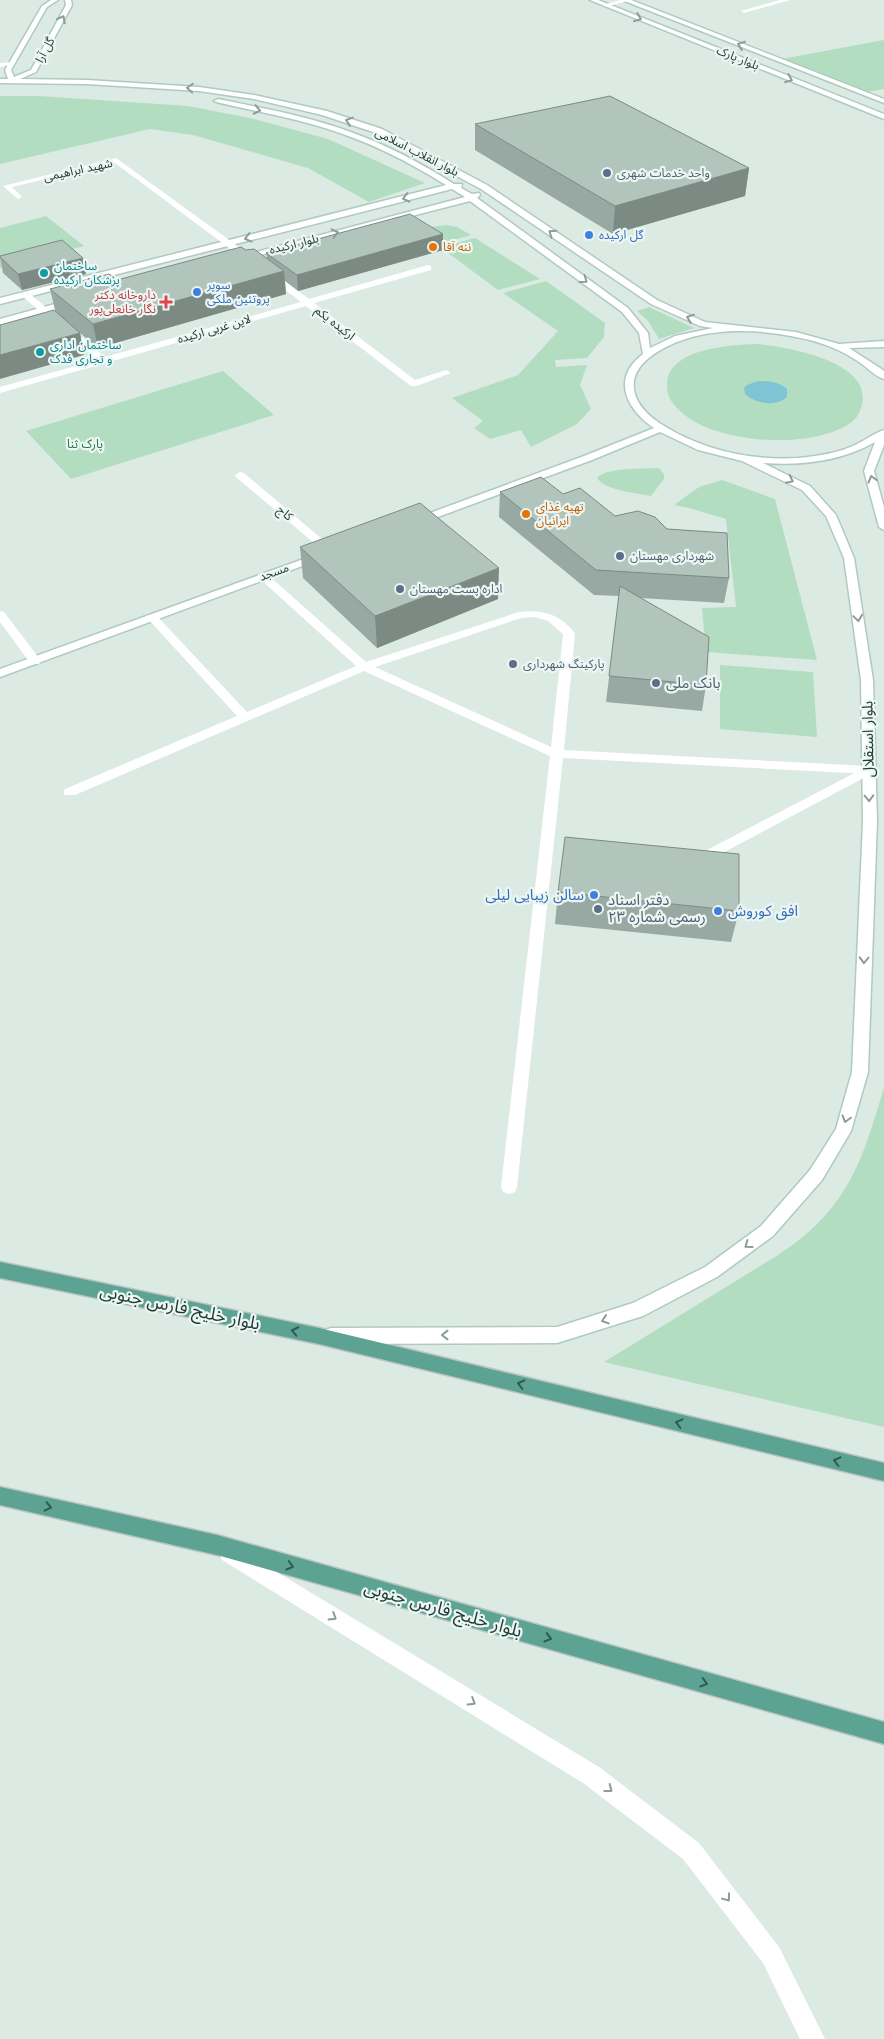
<svg xmlns="http://www.w3.org/2000/svg" width="884" height="2039" viewBox="0 0 884 2039" font-family="Quicksand,'Noto Sans Arabic',sans-serif">
	<rect width="100%" height="100%" fill="#dceae4"/>
	<path fill="#b3ddc0" d="M884 40V89L867 92 782 59Z
		M0 96H39L188 106 250 118 328 139 425 183 369 202 308 168 193 135 150 129 0 164Z
		M46 216 84 246 0 268V228Z
		M446 225 457 227 471 235 441 244 430 227Z
		M475 238 540 279 498 290 440 247Z
		M546 281 605 323 604 337 587 358 555 360 556 367 587 365 580 385 591 409 577 424 531 447 521 430 490 439 474 428 483 421 452 398 518 375 558 331 503 293Z
		M649 307 694 328 659 339 648 321 637 311Z
		M757 344C789 347 883 363 859 413 854 424 839 430 829 433 789 447 708 441 678 409 671 402 667 395 667 386 666 348 731 345 757 344Z
		M223 371 274 415 71 479 26 431Z
		M659 468 664 474V479L651 496C637 493 605 491 597 478 605 467 646 469 659 468Z
		M722 480 775 499 817 660 706 652 702 608 736 607 726 519 689 508 674 505 699 487Z
		M720 665 813 672 817 737 720 729Z
		M884 1087V1427L604 1362 778 1255C847 1210 862 1163 884 1087Z"/>
	<path fill="#7fc4d4" d="M758 381C769 381 779 382 787 389V397C776 407 756 404 745 394L744 388 747 385Z"/>
	<g fill="none" stroke-linecap="round" stroke-linejoin="round">
		<g stroke="#afcac1" stroke-width="3">
			<path id="secondary" d="M51 0H58L47 7 11 70 14 77 31 70 66 5 65 0H71L72 5 36 72 20 79 87 80 199 87 254 95 327 111 382 129 487 185 657 300 705 322 796 332 839 344 884 341V347L849 348 880 368 884 371V379C874 376 865 365 856 360 838 348 817 341 796 337 749 327 690 327 650 357 640 365 632 375 634 389 636 405 649 416 661 424 701 450 751 461 798 458 818 456 840 453 857 444 866 440 874 433 884 430V445L874 471 884 507V530L879 527 864 471 875 442C842 461 801 466 763 463L810 486 836 515 854 558 873 680 877 821 868 1072 851 1131 822 1180 773 1236 717 1277 643 1316 557 1343 331 1344 325 1342 322 1336 325 1330 331 1328 557 1327 633 1303 705 1267 761 1226 810 1170 836 1129 852 1072 863 821 861 680 844 558 826 516 802 490 742 461 698 450 660 432 592 460 419 524H411L410 522 411 520 584 456 654 428C626 409 611 378 643 354L639 333 622 312 470 201 241 260 237 257 465 197 452 189 0 304V298L446 185C409 162 370 142 328 129 291 117 253 111 216 102L214 101 218 99C262 108 306 116 348 131 385 144 421 163 454 184H462L461 188 472 194 479 193 480 195 477 198 628 308 648 333 650 348 675 336 713 328 700 326 651 304 481 189 376 133 322 115 254 99 199 91 87 84 0 83V79H8L5 70 42 6Z
				M590 0H598L884 114V119Z
				M622 0H631L884 99V103Z
				M73 299 77 302 76 304 0 325V319Z
				M320 553 325 556 324 558 0 677V669Z"/>
		</g>
		<g stroke="#bbc4c2" stroke-width="3">
			<path id="primary" d="M0 1262 319 1328 884 1463V1481L319 1344 0 1278Z
				M0 1487 217 1535 884 1722V1744L217 1555 0 1505Z"/>
		</g>
		<path fill="#fff" fill-rule="evenodd" d="M868 766 873 767 874 770 873 773 715 857H705L703 854 705 851Z"/>
		<path fill="#fff" fill-rule="evenodd" d="M620 0H631L606 7 603 5Z
			M780 0H790L744 13 741 11Z
			M0 63 12 62 15 64 0 67Z
			M116 158 254 258V262H248L115 163 12 187 22 197 18 199 3 186Z
			M428 265 431 266V270L314 303 415 380 446 370 451 373 417 386H411L306 306 0 393V387L97 360 23 297V293H29L105 357 301 302 267 276V272H273L309 299Z
			M240 472 244 473 335 550 336 552 335 554H327L236 477 235 475Z
			M263 573 267 574 366 662 519 612C542 609 560 614 575 633L564 750 868 766 874 770 868 774 563 758 517 1187 515 1192 509 1194 503 1192 501 1187 550 756 364 671 75 795H65L63 792 65 789 237 716 148 619 146 617 148 615H156L247 712 356 666 259 578 257 576 259 574ZM535 617 548 621 563 634 551 747 375 667 521 618Z
			M0 611 4 612 39 658 41 661 39 664H31L0 622Z
			M229 1543 599 1767 699 1843 779 1947 825 2039H800L763 1963 683 1859 583 1783 222 1560 219 1553 222 1546Z"/>
		<use href="#secondary" fill="#fff" fill-rule="evenodd"/>
		<use href="#primary" fill="#5da393" fill-rule="evenodd"/>
	</g>
	<path fill="#98a9a3" d="M475 124 749 168 745 196 613 234 475 150Z
		M443 234V250L298 291 285 281 286 294 98 348 80 333 84 355 55 310 50 289 117 280 246 250 267 258 266 253Z
		M0 256 86 274 22 290 3 273Z
		M500 492 563 494 615 516 667 529 729 578 724 603 640 598 706 685 702 711 606 702 619 596 594 595 499 517Z
		M300 547 498 599 377 648 303 578Z
		M558 892 739 911 731 942 555 924Z"/>
	<path fill="#7c8a84" d="M749 168 745 196 613 234 615 206Z
		M443 234V250L298 291 297 275Z
		M83 258 86 274 22 290 18 274Z
		M284 271 286 294 98 348 93 324Z
		M80 333 84 355 0 379V355Z
		M499 568 498 599 377 648 375 616Z"/>
	<path fill="#b1c5bd" stroke="#7c8a84" d="M610 96 749 168 615 206 475 124Z
		M410 214 443 234 297 275 266 253Z
		M62 240 83 258 18 274 0 257V256Z
		M241 247 246 250 254 249 284 271 93 324 50 289 109 274 117 280Z
		M54 310 80 333 0 355V325Z
		M541 477 563 494 580 488 615 516 638 511 655 517 667 529 727 533 729 578 596 570 500 492Z
		M420 503 499 568 375 616 300 547Z
		M620 586 709 637 706 685 609 676Z
		M565 837 739 854V911L558 892Z"/>
	<defs><path id="oneway-chevron" d="M-2-3.5L2.5 0L-2 3.5" fill="none" stroke-width="1.6" stroke-linecap="round" stroke-linejoin="round" transform="scale(1.25)"/></defs>
	<g stroke="#8e9c99">
		<use href="#oneway-chevron" transform="translate(638 18) rotate(22)"/>
		<use href="#oneway-chevron" transform="translate(62 19) rotate(-62)"/>
		<use href="#oneway-chevron" transform="translate(741 45) rotate(-159)"/>
		<use href="#oneway-chevron" transform="translate(789 79) rotate(22)"/>
		<use href="#oneway-chevron" transform="translate(190 88) rotate(-176)"/>
		<use href="#oneway-chevron" transform="translate(257 110) rotate(12)"/>
		<use href="#oneway-chevron" transform="translate(349 121) rotate(-162)"/>
		<use href="#oneway-chevron" transform="translate(406 198) rotate(166)"/>
		<use href="#oneway-chevron" transform="translate(335 233) rotate(-14)"/>
		<use href="#oneway-chevron" transform="translate(552 233) rotate(-146)"/>
		<use href="#oneway-chevron" transform="translate(248 238) rotate(166)"/>
		<use href="#oneway-chevron" transform="translate(584 280) rotate(36)"/>
		<use href="#oneway-chevron" transform="translate(690 318) rotate(-159)"/>
		<use href="#oneway-chevron" transform="translate(872 479) rotate(-106)"/>
		<use href="#oneway-chevron" transform="translate(790 480) rotate(26)"/>
		<use href="#oneway-chevron" transform="translate(858 618) rotate(82)"/>
		<use href="#oneway-chevron" transform="translate(869 798) rotate(88)"/>
		<use href="#oneway-chevron" transform="translate(864 960) rotate(92)"/>
		<use href="#oneway-chevron" transform="translate(846 1119) rotate(106)"/>
		<use href="#oneway-chevron" transform="translate(748 1245) rotate(144)"/>
		<use href="#oneway-chevron" transform="translate(605 1320) rotate(162)"/>
		<use href="#oneway-chevron" transform="translate(445 1335) rotate(180)"/>
		<use href="#oneway-chevron" transform="translate(333 1617) rotate(32)"/>
		<use href="#oneway-chevron" transform="translate(472 1702) rotate(32)"/>
		<use href="#oneway-chevron" transform="translate(609 1789) rotate(37)"/>
		<use href="#oneway-chevron" transform="translate(727 1898) rotate(53)"/>
	</g>
	<g stroke="#305a50">
		<use href="#oneway-chevron" transform="translate(295 1331) rotate(-168)"/>
		<use href="#oneway-chevron" transform="translate(521 1384) rotate(-166)"/>
		<use href="#oneway-chevron" transform="translate(679 1423) rotate(-166)"/>
		<use href="#oneway-chevron" transform="translate(837 1461) rotate(-166)"/>
		<use href="#oneway-chevron" transform="translate(48 1507) rotate(13)"/>
		<use href="#oneway-chevron" transform="translate(290 1566) rotate(16)"/>
		<use href="#oneway-chevron" transform="translate(548 1638) rotate(16)"/>
		<use href="#oneway-chevron" transform="translate(704 1683) rotate(16)"/>
	</g>
	<g fill="#5c6f8a" stroke="#ecf6f2" stroke-width="2">
		<circle cx="607" cy="173" r="5"/>
		<circle cx="620" cy="556" r="5"/>
		<circle cx="400" cy="589" r="5"/>
		<circle cx="513" cy="664" r="5"/>
		<circle cx="656" cy="683" r="5"/>
		<circle cx="598" cy="909" r="5"/>
	</g>
	<g fill="#3f7fe0" stroke="#ecf6f2" stroke-width="2">
		<circle cx="589" cy="235" r="5"/>
		<circle cx="197" cy="292" r="5"/>
		<circle cx="594" cy="895" r="5"/>
		<circle cx="718" cy="911" r="5"/>
	</g>
	<g fill="#e8710a" stroke="#ecf6f2" stroke-width="2">
		<circle cx="433" cy="247" r="5"/>
		<circle cx="526" cy="514" r="5"/>
	</g>
	<g fill="#0f9aa8" stroke="#ecf6f2" stroke-width="2">
		<circle cx="44" cy="273" r="5"/>
		<circle cx="40" cy="352" r="5"/>
	</g>
	<path fill="#e0444e" stroke="#ecf6f2" stroke-width="2" d="M163.5 294.5h5v5h5v5h-5v5h-5v-5h-5v-5h5z"/>
	<g text-anchor="middle" stroke-width="4.5" stroke-linejoin="round" paint-order="stroke">
		<g font-size="12" fill="#1d3a33" stroke="#ecf6f2">
			<text transform="translate(45 50) rotate(-62)" y="4">گل آرا</text>
			<text transform="translate(738 58) rotate(22)" y="4">بلوار پارک</text>
			<text transform="translate(417 152) rotate(27)" y="4">بلوار انقلاب اسلامی</text>
			<text transform="translate(78 170) rotate(-12)" y="4">شهید ابراهیمی</text>
			<text transform="translate(294 244) rotate(-14)" y="4">بلوار ارکیده</text>
			<text transform="translate(335 323) rotate(38)" y="4">ارکیده یکم</text>
			<text transform="translate(214 329) rotate(-16)" y="4">لاین غربی ارکیده</text>
			<text transform="translate(285 513) rotate(40)" y="4">کاج</text>
			<text transform="translate(274 572) rotate(-20)" y="4">مسجد</text>
		</g>
		<g font-size="12" fill="#4e5e75" stroke="#ecf6f2" text-anchor="start">
			<text x="617" y="177">واحد خدمات شهری</text>
			<text x="630" y="560">شهرداری مهستان</text>
			<text x="410" y="593">اداره پست مهستان</text>
			<text x="523" y="668">پارکینگ شهرداری</text>
		</g>
		<g font-size="12" fill="#366cbe" stroke="#ecf6f2" text-anchor="start">
			<text x="599" y="239">گل ارکیده</text>
			<text x="207" y="289">سوپر<tspan x="207" dy="14">پروتئین ملکی</tspan></text>
		</g>
		<g font-size="12" fill="#c56008" stroke="#ecf6f2" text-anchor="start">
			<text x="443" y="251">ننه آقا</text>
			<text x="536" y="511">تهیه غذای<tspan x="536" dy="14">ایرانیان</tspan></text>
		</g>
		<g font-size="12" fill="#0d838f" stroke="#ecf6f2" text-anchor="start">
			<text x="54" y="270">ساختمان<tspan x="54" dy="14">پزشکان ارکیده</tspan></text>
			<text x="50" y="349">ساختمان اداری<tspan x="50" dy="14">و تجاری فدک</tspan></text>
		</g>
		<g font-size="12" fill="#be3a42" stroke="#ecf6f2" text-anchor="end">
			<text x="156" y="299">داروخانه دکتر<tspan x="156" dy="14">نگار خانعلی‌پور</tspan></text>
		</g>
		<g font-size="12" fill="#257346" stroke="#ecf6f2">
			<text x="85" y="448">پارک ثنا</text>
		</g>
		<g font-size="15" fill="#4e5e75" stroke="#ecf6f2" text-anchor="start">
			<text x="666" y="688">بانک ملی</text>
			<text x="608" y="905">دفتر اسناد<tspan x="608" dy="17">رسمی شماره ۲۳</tspan></text>
		</g>
		<g font-size="15" fill="#1d3a33" stroke="#ecf6f2">
			<text transform="translate(868 739) rotate(-91)" y="5">بلوار استقلال</text>
		</g>
		<g font-size="15" fill="#366cbe" stroke="#ecf6f2" text-anchor="end">
			<text x="584" y="900">سالن زیبایی لیلی</text>
			<text x="728" y="916" text-anchor="start">افق کوروش</text>
		</g>
		<g font-size="18" fill="#1d3a33" stroke="#ecf6f2">
			<text transform="translate(180 1307) rotate(12)" y="6">بلوار خلیج فارس جنوبی</text>
			<text transform="translate(443 1609) rotate(16)" y="6">بلوار خلیج فارس جنوبی</text>
		</g>
	</g>
</svg>
